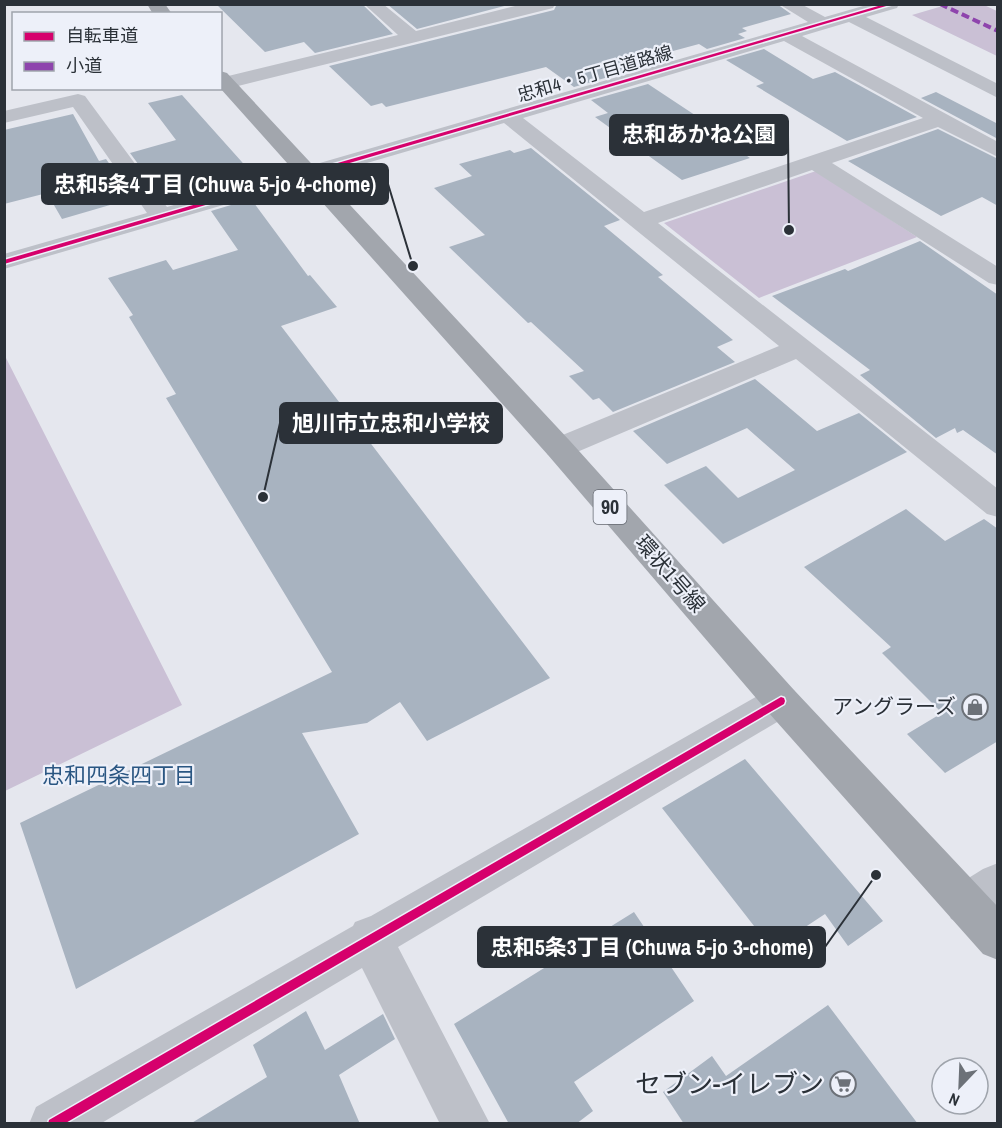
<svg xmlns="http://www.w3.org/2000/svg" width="1002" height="1128" viewBox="0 0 1002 1128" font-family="'Archivo Narrow','Noto Sans JP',sans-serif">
	<rect width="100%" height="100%" fill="#e5e7ee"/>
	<path fill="#cac0d5" d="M946 5H984L997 11V56L912 15Z
		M816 171 917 237 759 298 664 223Z
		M5 356 182 705 5 791H4Z"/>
	<path fill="#a8b3c0" d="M216 4H362L393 34 315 53 304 42 265 52Z
		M387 4H512L417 29Z
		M557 4H777L791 14 742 28 747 31 738 34 745 38 707 49 699 44 621 65 629 71 574 87 546 67 386 107 382 103 371 106 329 66 554 10Z
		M764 49 813 79 835 72 917 117 847 141 756 86 764 83 726 60Z
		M648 84 710 125 704 127 750 158 682 180 595 117 608 113 591 100Z
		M936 92 998 124V139L921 98Z
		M182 95 250 171 234 176 239 184 199 195 194 187 170 195 166 189 158 191 130 153 176 140 148 103Z
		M73 114 99 161 106 159 134 198 62 219 47 193 4 204V130Z
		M938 129 998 159V206L982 197 941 216 848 161Z
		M531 148 620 220 604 226 663 275 658 277 733 340 717 347 735 362 613 412 599 398 593 400 569 376 584 371 531 322 528 323 449 247 485 235 434 188 472 176 459 164 510 150 514 153Z
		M251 199 308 276 310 275 337 307 281 326 550 678 427 741 400 702 367 723 302 733 359 834 76 989 20 823 332 672 166 398 176 394 129 317 133 315 108 278 166 260 173 270 238 250 211 211Z
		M920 241 998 295V455L963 430 957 433 955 428 936 438 860 375 870 370 772 296 845 269 848 271Z
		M755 379 817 431 859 413 907 452 723 544 664 485 706 466 738 498 795 470 747 428 667 464 633 431Z
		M906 509 945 541 984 519 998 529V741L945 773 907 734 942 713 882 653 891 647 804 567Z
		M745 759 883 921 848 946 825 914 772 949 662 808Z
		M634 912 694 1001 574 1082 593 1111 576 1124H509L454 1024Z
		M828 1005 918 1124H684L663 1092 712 1056 726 1076Z
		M306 1011 325 1050 383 1014 395 1039 339 1075 360 1124H190L267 1077 253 1045Z"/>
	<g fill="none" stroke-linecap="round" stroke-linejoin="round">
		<path fill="#bdc0c8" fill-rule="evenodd" d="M364 4H383L416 31 523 4H555L553 8 226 89 220 88V78L398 35Z
			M779 4H801L825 17 870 4H899L897 8 866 17 998 84V98L849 22 802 36 998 142V157L938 127 832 163 998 267V285L989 283 812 170 658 223 998 489V517L987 514 796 359 570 455 559 458 548 455 544 448 548 441 779 346 504 123 4 269V254L147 213 73 107 4 123V111L78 94 85 96 167 207 808 22ZM784 41 923 118 644 212 523 118Z
			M781 685 794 690 799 701 794 712 398 947 490 1124H440L362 968 100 1124H29L36 1107 353 926 355 922 371 916 768 690Z
			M998 863V908L981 919 966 925 951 919 945 904 951 889 983 869Z"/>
		<path fill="#a2a6ad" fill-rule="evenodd" d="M147 4H165L172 14H153Z
			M220 71 227 73 570 441 794 690 998 907V960L983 954 768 712 548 455 220 88Z"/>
		<path stroke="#8e44ad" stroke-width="4" stroke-dasharray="8 4" stroke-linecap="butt" d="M940 4 998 31"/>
		<g stroke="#edf0f9" stroke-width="3">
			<path id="cycleway" d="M885 4H893L4 264V260Z
				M781 697 784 698 785 701 784 704 64 1124H48L49 1120Z"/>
		</g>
		<use href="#cycleway" fill="#d6006c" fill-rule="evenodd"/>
	</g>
	<defs>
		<g id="shop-ring" transform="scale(1.35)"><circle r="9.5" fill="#edf0f9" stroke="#6c7178" stroke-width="1.5"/><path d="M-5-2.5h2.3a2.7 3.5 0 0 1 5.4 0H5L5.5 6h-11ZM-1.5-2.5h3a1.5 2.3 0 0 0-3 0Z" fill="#6c7178"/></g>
		<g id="supermarket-ring" transform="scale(1.35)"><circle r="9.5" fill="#edf0f9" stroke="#6c7178" stroke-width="1.5"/><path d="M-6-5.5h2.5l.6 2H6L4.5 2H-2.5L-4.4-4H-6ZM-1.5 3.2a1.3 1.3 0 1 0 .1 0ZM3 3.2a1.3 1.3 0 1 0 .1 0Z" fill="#6c7178"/></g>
	</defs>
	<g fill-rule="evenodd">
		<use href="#shop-ring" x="975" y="707"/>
		<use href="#supermarket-ring" x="843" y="1084"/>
	</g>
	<g text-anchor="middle" stroke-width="4.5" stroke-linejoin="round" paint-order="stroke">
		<g font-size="18" fill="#2b3138" stroke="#edf0f9">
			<text transform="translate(595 74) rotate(-16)" y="6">忠和4・5丁目道路線</text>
		</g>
		<rect fill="#edf0f9" stroke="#656a72" stroke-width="1.5" x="593.5" y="490" width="33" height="34" rx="4.5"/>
		<g font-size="20" font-weight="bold" fill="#2b3138">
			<text x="610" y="514">90</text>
		</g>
		<g font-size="21" fill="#2b3138" stroke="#edf0f9">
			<text transform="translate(670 574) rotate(49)" y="7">環状1号線</text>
		</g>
		<g font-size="21" fill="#2b3138" stroke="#edf0f9" text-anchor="end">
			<text x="956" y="714">アングラーズ</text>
		</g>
		<g font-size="22" fill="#2a5682" stroke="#edf0f9">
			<text x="119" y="783">忠和四条四丁目</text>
		</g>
		<g font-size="26" fill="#2b3138" stroke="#edf0f9" text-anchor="end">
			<text x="824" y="1093">セブン-イレブン</text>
		</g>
	</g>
	<path fill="none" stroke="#2b3138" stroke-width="2" d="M789 230L788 135M413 266L388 184M263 497L280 423M876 875L825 947"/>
	<g fill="#2b3138" stroke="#edf0f9" stroke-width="2">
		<circle cx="789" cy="230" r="6"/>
		<circle cx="413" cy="266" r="6"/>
		<circle cx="263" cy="497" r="6"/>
		<circle cx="876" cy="875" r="6"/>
	</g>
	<g fill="#2b3138" stroke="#2b3138" stroke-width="2">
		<rect x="610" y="115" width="178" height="40" rx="6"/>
		<rect x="42" y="164" width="346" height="40" rx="6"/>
		<rect x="280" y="403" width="222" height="40" rx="6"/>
		<rect x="478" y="927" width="347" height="40" rx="6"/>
	</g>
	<g font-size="22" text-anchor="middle" font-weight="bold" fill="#fff">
		<text x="699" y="142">忠和あかね公園</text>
		<text x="215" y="192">忠和5条4丁目 (Chuwa 5-jo 4-chome)</text>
		<text x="391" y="431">旭川市立忠和小学校</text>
		<text x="652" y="955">忠和5条3丁目 (Chuwa 5-jo 3-chome)</text>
	</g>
	<rect width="1002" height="1128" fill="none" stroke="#2b3138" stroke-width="12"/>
	<rect x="12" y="12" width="210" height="78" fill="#edf0f9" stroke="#9fa4ac" stroke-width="1.5"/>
	<rect x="24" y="32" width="30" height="9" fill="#d6006c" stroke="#9fa4ac" stroke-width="1.5"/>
	<text x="66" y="42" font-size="18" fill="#2b3138">自転車道</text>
	<rect x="24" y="62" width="30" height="9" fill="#8e44ad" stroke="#9fa4ac" stroke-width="1.5"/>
	<text x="66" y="72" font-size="18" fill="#2b3138">小道</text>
	<g transform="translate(960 1086) rotate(203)"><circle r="28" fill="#edf0f9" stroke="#9fa4ac" stroke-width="1.5"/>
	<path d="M0-4.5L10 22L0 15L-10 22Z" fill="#6c7178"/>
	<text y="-9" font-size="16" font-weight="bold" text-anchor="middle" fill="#2b3138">N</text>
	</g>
</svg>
